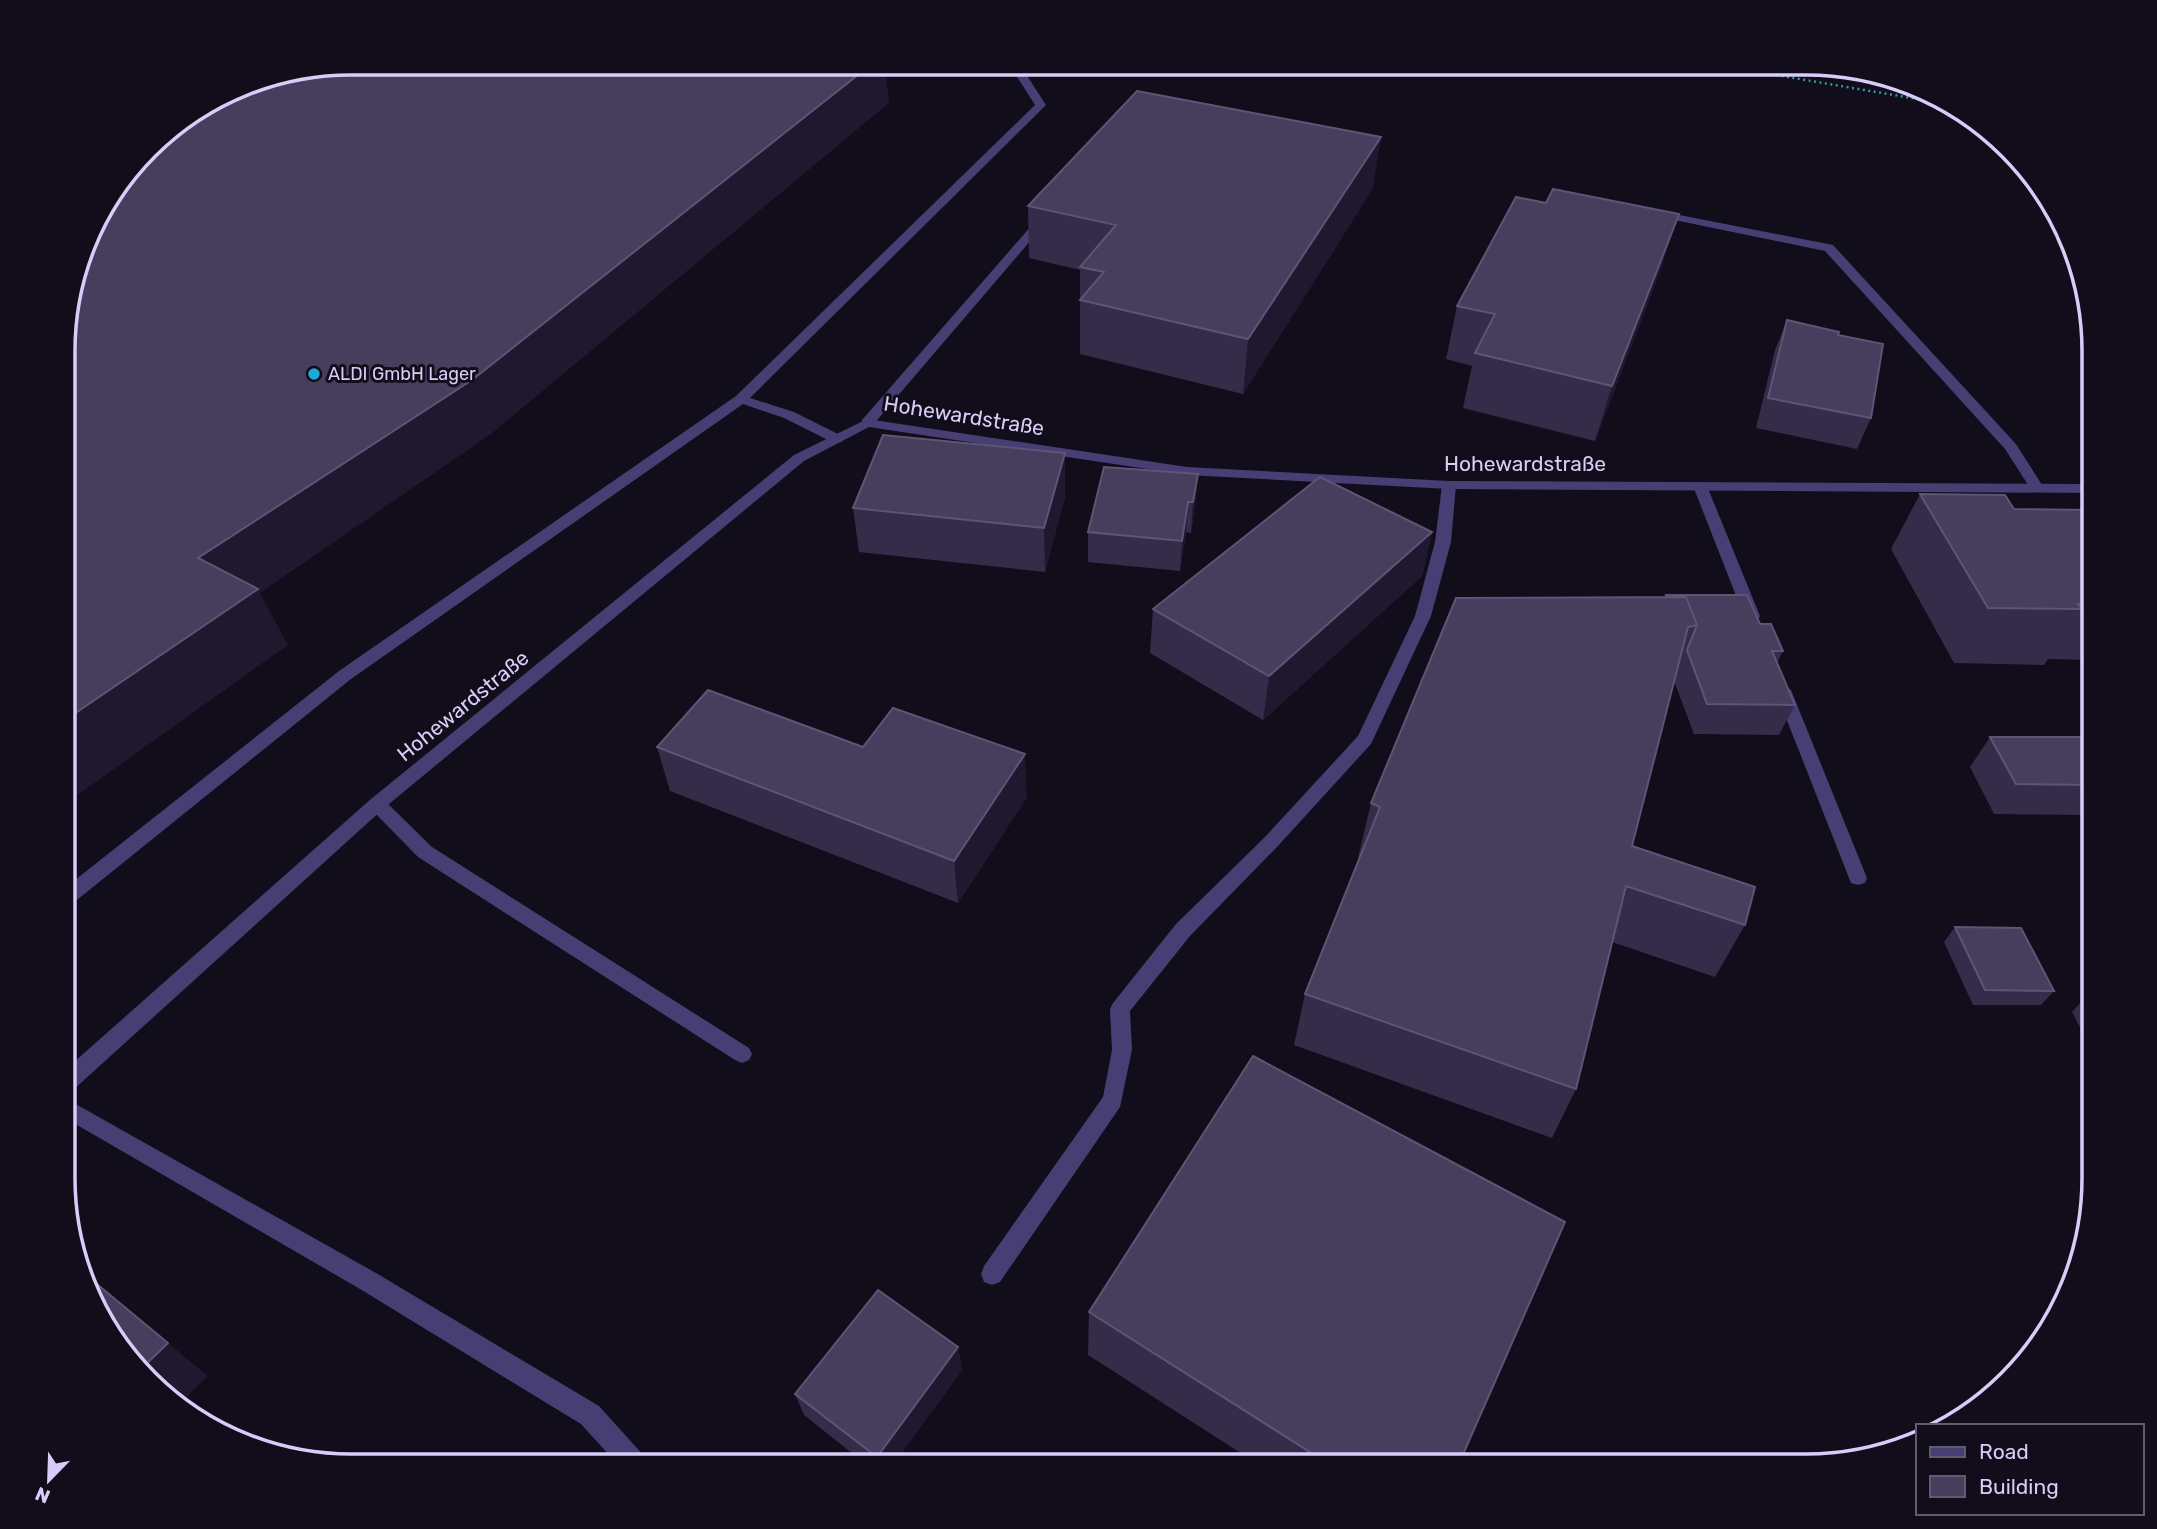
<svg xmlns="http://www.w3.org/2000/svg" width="2157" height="1529" viewBox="0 0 2157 1529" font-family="Rubik,sans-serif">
	<rect width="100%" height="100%" fill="#110d1a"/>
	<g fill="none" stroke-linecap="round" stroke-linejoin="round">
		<path stroke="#3b969e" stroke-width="2.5" stroke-dasharray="2 3.5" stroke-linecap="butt" d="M1711 64 1947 104"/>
		<path fill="#473e73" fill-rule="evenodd" d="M971 63H990L1024 71 1046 105 750 398 794 412 842 436V442H832L784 418 743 404 351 679 72 904 65 906V888L339 671 736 396 1035 105 1016 75Z
			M1654 210 1833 245 2016 444 2044 488 2042 491H2032L2005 449 1825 251 1650 215V211Z
			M1039 217 1049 219 872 426H862V420Z
			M1449 481 1456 485 1451 542 1431 616 1371 744 1277 847 1190 936 1130 1011 1132 1050 1120 1107 1000 1282 992 1285 984 1282 981 1274 984 1266 1103 1097 1112 1050 1110 1009 1113 1003 1176 924 1265 837 1358 736 1415 616 1435 542 1442 485Z
			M1700 482 1707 486 1760 616 1758 620 1752 621 1744 616 1693 486Z
			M1783 684 1791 690 1867 878 1865 883 1858 885 1851 883 1849 878 1775 690Z
			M377 797 383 799 432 847 749 1048 752 1054 749 1060 742 1063 735 1060 418 857 371 809 368 804 371 799Z
			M65 1098 376 1273 599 1406 645 1457 648 1466H619L581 1424 360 1289 65 1118Z"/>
		<path fill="#473e73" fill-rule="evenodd" d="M867 419 1187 467 1449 481 2093 484V493L1449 489 1187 475 869 427 804 461 383 809 72 1091 65 1093V1070L371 799 794 455Z"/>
	</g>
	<path fill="#352c4a" d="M1373 188 1243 394 1080 354V270L1029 258 1028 206Z
		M1662 266 1595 441 1463 408 1472 366 1446 359 1457 306Z
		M1787 320 1838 335 1871 418 1857 449 1756 428 1775 350Z
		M1198 474 1195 504 1191 533 1186 532 1180 571 1088 562V532Z
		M1920 494 2014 509 2093 510V660L2048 659 2044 665 1954 663 1891 549Z
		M1065 497 1045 572 859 552 853 508Z
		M1432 532 1422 576 1263 720 1150 653 1153 609Z
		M1666 595 1783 651 1777 663 1795 705 1779 735 1694 734 1674 681 1632 846 1745 925 1715 977 1612 942 1576 1089 1552 1138 1294 1045 1305 994 1359 858H1358L1371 803 1665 597Z
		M1990 737H2093V815L1994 814 1970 767Z
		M657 747H863L1027 797 958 903 670 791Z
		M1955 927 2054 991 2041 1005H1973L1944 942Z
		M2093 989V1052L2072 1012Z
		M1089 1312 1458 1466H1261L1088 1355Z
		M958 1347 962 1370 892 1466H868L804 1415 795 1394Z"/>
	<path fill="#1f182f" d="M873 63H885L889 103 491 434 260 593 288 645 65 804V720L198 558Z
		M1381 137 1373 188 1243 394 1248 339Z
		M1679 214 1662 266 1595 441 1612 386Z
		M1065 453V497L1045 572 1044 528Z
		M1198 474 1195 504 1191 533 1193 502Z
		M1188 502 1186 532 1180 571 1182 541Z
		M1432 532 1422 576 1263 720 1269 676Z
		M1025 754 1027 797 958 903 954 861Z
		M168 1343 208 1376 176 1407 142 1368Z
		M958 1347 962 1370 892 1466H880L877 1457Z"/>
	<path fill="#473d5d" stroke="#5e5475" stroke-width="2" d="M351 63H873L472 380 198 558 258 589 65 720V314L93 223 161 135 241 85Z
		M1137 91 1381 137 1248 339 1080 300 1104 272 1080 267 1116 225 1028 206Z
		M1553 189 1679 214 1612 386 1475 353 1495 314 1457 306 1516 197 1546 203Z
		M1787 320 1839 332 1838 335 1883 344 1871 418 1768 398Z
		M883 435 1065 453 1044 528 853 508Z
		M1104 467 1198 474 1193 502H1188L1182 541 1088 532Z
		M1320 477 1432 532 1269 676 1153 609Z
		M1920 494 2005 495 2014 509 2093 510V604H2078L2082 609 1988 608Z
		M1666 595H1747L1760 624H1771L1783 651H1772L1795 705 1707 704 1687 650 1697 625 1686 597H1667Z
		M1686 597 1697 625 1688 627 1632 846 1755 887 1745 925 1626 886 1576 1089 1305 994 1380 807 1371 803 1456 598Z
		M708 690 863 747 893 708 1025 754 954 861 657 747Z
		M1990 737H2093V785L2016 784Z
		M1955 927 2021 928 2054 991 1985 990Z
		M1253 1056 1565 1222 1458 1466H1332L1089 1312Z
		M86 1275 168 1343 142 1368 102 1322Z
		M878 1290 958 1347 877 1457 795 1394Z"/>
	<circle fill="#1ca9d5" stroke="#110d1a" stroke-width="2.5" cx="314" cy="374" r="7"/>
	<g text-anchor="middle" stroke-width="6" stroke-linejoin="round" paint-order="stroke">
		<g font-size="18" fill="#d8cdf8" stroke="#110d1a" text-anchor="start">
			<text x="328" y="380">ALDI GmbH Lager</text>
		</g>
		<g font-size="21" fill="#d8cdf8" stroke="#110d1a">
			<text transform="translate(964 416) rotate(9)" y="7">Hohewardstraße</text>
			<text x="1525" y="471">Hohewardstraße</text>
			<text transform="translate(463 706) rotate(-39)" y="7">Hohewardstraße</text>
		</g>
	</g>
	<path d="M0 0H2157V1529H0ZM351 75H1806A276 276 0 0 1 2082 351V1178A276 276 0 0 1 1806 1454H351A276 276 0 0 1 75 1178V351A276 276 0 0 1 351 75Z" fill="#110d1a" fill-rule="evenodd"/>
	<path fill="none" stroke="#d8cdf8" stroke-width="3.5" d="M351 75H1806A276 276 0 0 1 2082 351V1178A276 276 0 0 1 1806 1454H351A276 276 0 0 1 75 1178V351A276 276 0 0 1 351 75Z"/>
	<rect x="1916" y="1424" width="228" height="91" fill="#110d1a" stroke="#615a73" stroke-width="2"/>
	<rect x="1930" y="1447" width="35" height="10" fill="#473e73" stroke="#615a73" stroke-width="2"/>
	<text x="1979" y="1459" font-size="21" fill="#d8cdf8">Road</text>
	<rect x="1930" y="1476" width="35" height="21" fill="#473d5d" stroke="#615a73" stroke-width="2"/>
	<text x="1979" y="1494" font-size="21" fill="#d8cdf8">Building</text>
	<g transform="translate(49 1480) rotate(203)" stroke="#110d1a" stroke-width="5" paint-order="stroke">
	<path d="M0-5L12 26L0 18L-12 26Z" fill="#d8cdf8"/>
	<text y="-10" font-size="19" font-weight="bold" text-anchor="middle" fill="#d8cdf8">N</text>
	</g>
</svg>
